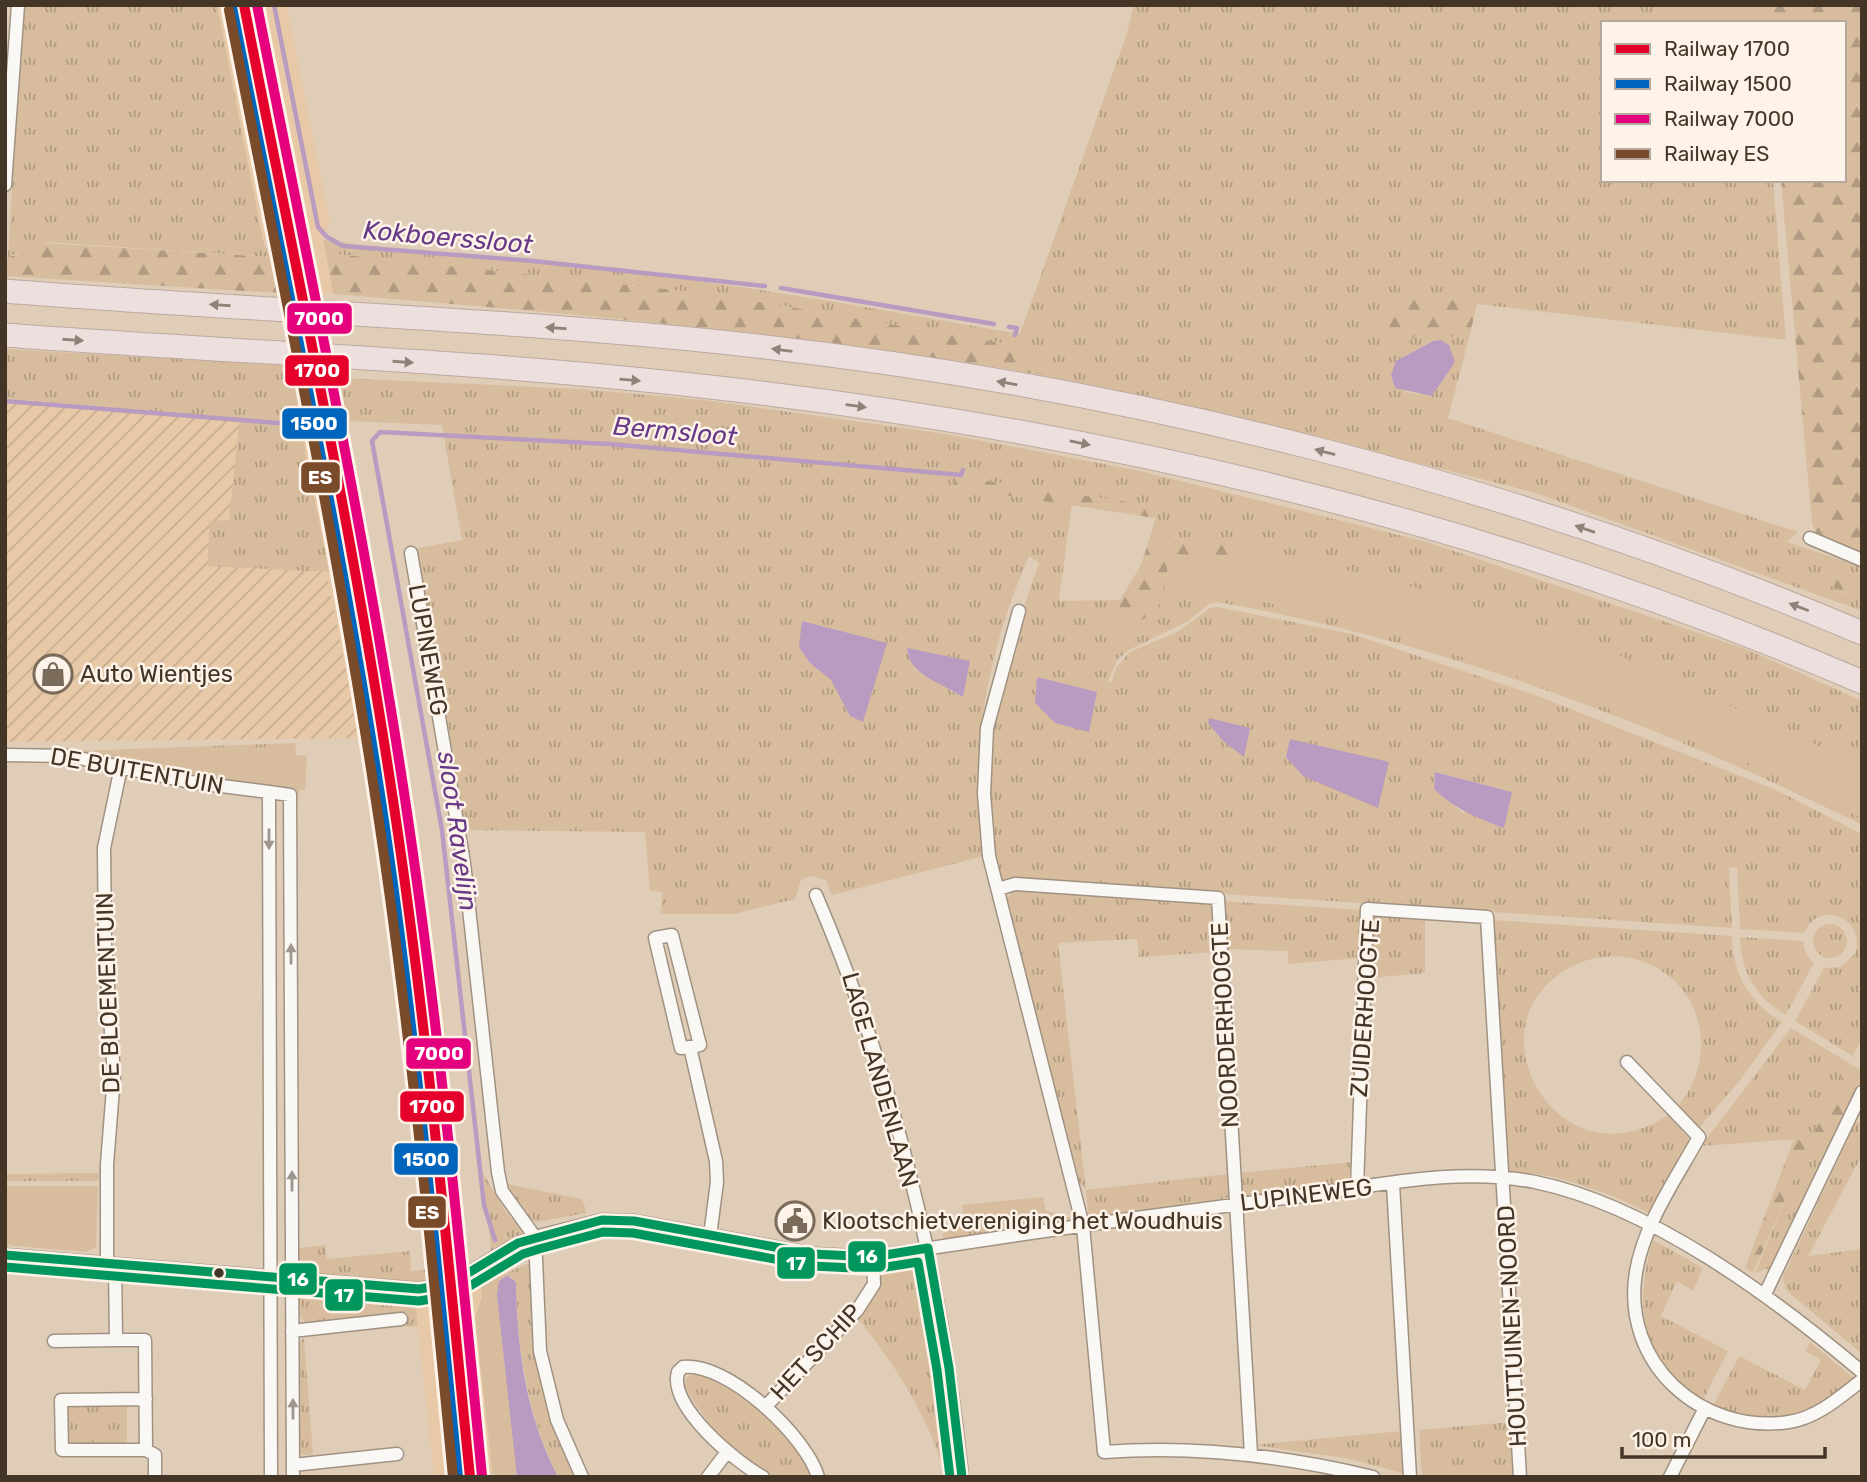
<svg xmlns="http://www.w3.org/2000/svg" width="1867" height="1482" viewBox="0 0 1867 1482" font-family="Rubik,sans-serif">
	<defs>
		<pattern id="industrial-furrows" width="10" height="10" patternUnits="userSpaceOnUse" patternTransform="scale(1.75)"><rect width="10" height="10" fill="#e7c9a7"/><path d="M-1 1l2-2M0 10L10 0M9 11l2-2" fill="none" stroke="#c7ad90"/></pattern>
		<pattern id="grass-tufts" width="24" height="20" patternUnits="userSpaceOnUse" patternTransform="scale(1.75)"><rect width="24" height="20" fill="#d7bc9e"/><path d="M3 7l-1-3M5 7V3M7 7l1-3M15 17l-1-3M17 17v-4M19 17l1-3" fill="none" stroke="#b09a81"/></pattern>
		<pattern id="forest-firs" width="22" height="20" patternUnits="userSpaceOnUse" patternTransform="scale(1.75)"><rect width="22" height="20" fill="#d7bc9e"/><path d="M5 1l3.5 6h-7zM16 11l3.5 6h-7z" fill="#b09a81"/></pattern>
	</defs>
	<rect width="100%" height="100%" fill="#dfcdb8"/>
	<path fill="#e7c9a7" d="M217 5H287L330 222 323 240 333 294 322 295 348 421 414 801 442 1003 469 1265 440 1282 397 904 373 736 359 738 295 410 301 373 275 241H263Z
		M469 1280 472 1282 480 1280 482 1297 475 1317 493 1477H434L415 1301 445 1298V1293Z"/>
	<path fill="url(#industrial-furrows)" d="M5 391 295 410 359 738 5 742Z"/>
	<path fill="url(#grass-tufts)" fill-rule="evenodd" d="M23 5H217L263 241 270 257 45 242 8 257Z
		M1134 5H1668L1666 23H1603V180H1773L1786 340 1477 304 1394 291 1382 339 1420 329 1450 337 1470 334 1448 418 1798 532 1787 542 1862 567V583L1834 571 1842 592 1862 600V611L1533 492 1187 405 1031 373 1035 367 1026 347 712 294 326 253 323 240C440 255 556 263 673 278 789 292 904 314 1020 334L1126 36ZM1441 340 1449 345 1420 395 1404 391 1391 375 1396 361 1432 341Z
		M5 349 292 366 300 425 329 572 208 566 209 521 229 520 240 419 5 398Z
		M338 378 580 389 704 400 946 434 1140 471 1427 542 1746 649 1862 701V825C1663 726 1437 640 1218 602L1209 604 1188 621 1127 651 1117 660 1108 681 1111 683 1116 668 1130 652 1179 631 1210 608 1218 607 1352 634 1535 695 1776 790 1862 834V1038L1853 1056 1795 1021 1824 968 1840 967 1855 954C1867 918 1819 898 1804 933L1740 929 1737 867 1729 868 1732 928 1001 879C974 771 1002 666 1039 563L1029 556C989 646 966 759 984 856L832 895 826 880 810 876 801 880 795 899 734 914H661L662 892 650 891 645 832 461 830 449 729 413 549 462 540 442 425 348 421ZM957 476 1159 507 1149 540 1171 536 1243 545 1240 560 1178 554 1114 636 1120 600 1059 601 1072 503 953 487ZM970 661 962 697 913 668ZM1435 772H1436L1512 792 1463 813 1434 789Z
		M296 743 293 789 212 780 74 751Z
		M1015 890 1213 905 1217 952 1139 957 1137 939 1058 943 1086 1190 1227 1174 1228 1198 1089 1217 1086 1190 1076 1178 1006 899Z
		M1222 901 1362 910 1359 958 1288 964V951L1227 949Z
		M1372 913 1425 919V973L1369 978Z
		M1492 920 1732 936C1733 975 1749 1002 1782 1022L1741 1079 1698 1129 1678 1106C1720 1057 1703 979 1638 960 1616 953 1591 956 1571 967 1463 1025 1560 1189 1668 1115L1691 1141 1651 1214C1607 1192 1559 1174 1509 1171Z
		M1813 941a17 17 0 1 1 34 0a17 17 0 1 1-34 0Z
		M1740 937 1803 941 1806 954 1814 963 1786 1015C1756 998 1741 972 1740 937Z
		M1791 1028 1849 1063 1812 1137 1832 1145 1774 1267 1755 1273 1811 1138 1701 1146Z
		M1856 1122 1862 1123V1155L1808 1256 1862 1249V1354L1786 1290 1783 1277Z
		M1352 1162 1348 1184 1241 1197 1240 1173Z
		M99 1173V1180L96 1181H5V1174Z
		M483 1173 506 1212 524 1233 491 1251Z
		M502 1183 582 1199 587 1213 536 1222 528 1216 526 1218Z
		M1047 1211 1074 1219 1072 1222 944 1240 942 1234 964 1222Z
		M1653 1240 1703 1268 1693 1291 1677 1281 1661 1316 1728 1351 1703 1400C1640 1357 1633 1309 1653 1240Z
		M325 1245 327 1259 410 1251 411 1271 438 1268 440 1282 433 1284 342 1275H309L299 1266V1248Z
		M922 1256 945 1398 953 1477H946C928 1415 896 1366 856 1316L874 1296 881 1262Z
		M527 1264H533C532 1344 540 1404 575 1477H558C527 1414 518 1351 516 1282L511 1277 503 1276 517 1477 494 1279Z
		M308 1286 354 1292H443L446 1298 415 1301 418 1326 406 1327 405 1315 307 1325 300 1316 299 1294Z
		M304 1338 313 1454 304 1455 300 1452V1342Z
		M1810 1342 1857 1381C1840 1392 1823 1405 1805 1413 1778 1424 1739 1416 1713 1406L1739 1356 1805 1390 1821 1360 1805 1351Z
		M695 1374C735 1385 800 1434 810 1477 799 1477 787 1479 777 1477 742 1470 701 1416 685 1387L686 1378Z
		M69 1405H127V1444H69Z
		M1511 1422 1514 1477H1422L1419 1430Z
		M1403 1431 1406 1474 1345 1458 1252 1445Z"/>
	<path fill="url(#forest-firs)" d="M1754 5H1862V554L1817 535 1812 523 1781 180H1844V23H1755Z
		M27 242 270 257 278 293 5 276 8 257 17 255Z
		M326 253 712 294 1026 347 1034 350 1038 359 1031 373C799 333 567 313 333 294Z
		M1393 291 1477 304 1470 334 1450 337 1420 329 1403 351 1393 349 1381 339Z
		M956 476 1160 507 1155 518 953 487Z
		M1172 536 1244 545 1245 554 1240 560 1168 567 1159 609 1114 637 1120 600 1141 565 1149 540Z
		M1834 571 1862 583V600L1822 582 1824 574Z
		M1849 1063 1862 1071V1083L1832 1145 1812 1138 1753 1273 1745 1268 1794 1139 1812 1137Z"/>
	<path fill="#d7bc9e" d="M1668 5H1754L1755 23H1666Z
		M1244 545 1404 584 1605 649 1845 758 1862 769V818C1817 797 1773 773 1728 754 1651 723 1572 695 1494 668 1387 631 1277 596 1164 590L1168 567 1178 554 1240 560 1245 554Z
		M274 752 307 756 305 790H300L296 803 293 804V790L221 783 123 762C135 752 250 753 274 752Z
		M5 1186H98L96 1247 86 1252 5 1245Z
		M1043 1197 1048 1222 967 1232 962 1205Z
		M500 1267 503 1278 499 1283 497 1295 517 1477H493L475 1317 482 1297 480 1280Z"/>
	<path fill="#b99bc1" d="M1441 340 1449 345 1455 362 1432 396 1395 388 1391 375 1396 361 1433 341Z
		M802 621 887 643 863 722 850 716 831 680 810 663 799 647Z
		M907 648 970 661 963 697C942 683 908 675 907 648Z
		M1037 677 1097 692 1089 732 1055 723 1035 703Z
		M1209 718 1250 728 1244 757 1223 741 1208 723Z
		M1290 739 1389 762 1378 808 1303 776 1286 757Z
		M1435 772 1512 792 1504 828C1477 818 1455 809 1434 789Z
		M507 1275 516 1282C517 1350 526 1415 558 1477H517L497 1295 499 1281Z"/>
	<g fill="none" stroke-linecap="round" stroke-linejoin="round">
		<path stroke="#b99bc1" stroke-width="4.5" d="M274 5 318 227 327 237 343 246 533 261 765 286
			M781 288 994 324
			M1009 327 1017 328 1015 335
			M5 401 303 425
			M495 1240 484 1205 442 830 372 441 380 432 609 444 961 475 963 470"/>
		<g stroke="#a09282" stroke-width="15">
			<path id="minor" d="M5 185 18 5
				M1810 538 1862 560
				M411 553 464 863 498 1172 502 1191 535 1237
				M1019 611 987 728 984 794 989 856 1083 1226 1104 1452C1194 1445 1285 1456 1373 1477
				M5 755 70 756 190 782 269 792
				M998 889 1015 884 1218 898 1251 1454
				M816 895C895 1079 942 1278 962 1477
				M690 1047 681 1048 655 938 672 935 700 1045 690 1047 716 1161 717 1182 710 1236
				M1627 1062 1699 1137C1676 1179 1644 1224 1636 1272 1621 1363 1701 1435 1789 1422 1817 1418 1840 1397 1862 1380
				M1393 1184 1410 1477
				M1357 1188 1367 909 1487 917 1520 1477
				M535 1237 540 1351 557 1420 582 1477
				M5 1255 419 1289 450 1284 518 1243 535 1237 602 1220 634 1221 813 1254 873 1257C1012 1235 1152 1215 1293 1197 1372 1187 1455 1166 1535 1182 1651 1206 1773 1297 1862 1372
				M107 1264V1164L114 1076 105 944 104 848 121 767
				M115 1264 116 1340H145L146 1450 155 1455V1477
				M1765 1294 1862 1092
				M292 1331 401 1319
				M54 1341 116 1340
				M146 1399 61 1400 62 1450H146
				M765 1407 858 1309 874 1284 873 1257
				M293 1465 397 1454
				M271 1477 269 792 290 795 293 1477
				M708 1477 727 1452
				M763 1477C736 1462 668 1407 678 1372L683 1367C727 1361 807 1437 818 1477
				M1670 1477 1704 1410"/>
		</g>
		<g stroke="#bca9a0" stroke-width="25">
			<path id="motorway" d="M5 291C252 311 501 318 748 345 1129 387 1509 483 1862 633
				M5 335C240 353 476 360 710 387 1105 431 1496 524 1862 682"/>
		</g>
		<use href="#minor" stroke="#faf8f4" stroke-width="12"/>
		<use href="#motorway" stroke="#ecdfdd" stroke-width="23"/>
		<g stroke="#fef3e8" stroke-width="14">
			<path id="bus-1" d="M5 1255 419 1289 450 1284 518 1243 602 1220 634 1221 813 1254 873 1257 928 1248 949 1368 962 1477"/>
		</g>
		<g stroke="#fef3e8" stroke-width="14">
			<path id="bus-2" d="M5 1267 419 1301 455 1295 523 1254 539 1249 603 1232 633 1233 812 1266 874 1269 918 1262 937 1370 950 1477"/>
		</g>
		<use href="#bus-1" stroke="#00965e" stroke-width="9"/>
		<use href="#bus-2" stroke="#00965e" stroke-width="9"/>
		<g stroke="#fef3e8" stroke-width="16">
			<path id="rail-1" d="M244 5C296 270 353 533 393 800 427 1024 447 1251 470 1477"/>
		</g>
		<g stroke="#fef3e8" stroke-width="16">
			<path id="rail-2" d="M232 7C284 271 340 535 381 801 415 1025 435 1251 458 1477"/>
		</g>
		<g stroke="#fef3e8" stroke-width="16">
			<path id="rail-3" d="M257 5C309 269 365 533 405 799 439 1024 460 1250 482 1476"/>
		</g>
		<g stroke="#fef3e8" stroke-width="16">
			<path id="rail-4" d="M229 10C280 271 335 532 375 795 410 1021 431 1249 453 1477"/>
		</g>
		<use href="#rail-1" stroke="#e4002b" stroke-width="10"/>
		<use href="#rail-2" stroke="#0065bd" stroke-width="10"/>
		<use href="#rail-3" stroke="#e5007d" stroke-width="10"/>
		<use href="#rail-4" stroke="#7a4b2a" stroke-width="10"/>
	</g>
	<defs><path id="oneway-solid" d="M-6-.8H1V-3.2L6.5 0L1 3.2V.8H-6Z" transform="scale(1.75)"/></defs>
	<g fill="#908279">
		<use href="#oneway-solid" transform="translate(220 305) rotate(-176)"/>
		<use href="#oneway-solid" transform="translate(556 328) rotate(-176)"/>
		<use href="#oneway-solid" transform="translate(73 340) rotate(4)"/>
		<use href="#oneway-solid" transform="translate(782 350) rotate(-173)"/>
		<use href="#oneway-solid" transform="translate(403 362) rotate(4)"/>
		<use href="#oneway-solid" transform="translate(630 380) rotate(5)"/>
		<use href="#oneway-solid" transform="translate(1007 383) rotate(-170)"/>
		<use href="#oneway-solid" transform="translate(856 406) rotate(7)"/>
		<use href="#oneway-solid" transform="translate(1080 443) rotate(11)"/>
		<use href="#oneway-solid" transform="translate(1325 452) rotate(-165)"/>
		<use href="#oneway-solid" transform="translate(1585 529) rotate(-161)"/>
		<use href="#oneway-solid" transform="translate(1799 607) rotate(-159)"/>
	</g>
	<g fill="#9f978e">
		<use href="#oneway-solid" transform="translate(269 839) rotate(90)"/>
		<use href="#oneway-solid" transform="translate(291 954) rotate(-90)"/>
		<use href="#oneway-solid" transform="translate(292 1181) rotate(-90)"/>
		<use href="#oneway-solid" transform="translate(293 1409) rotate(-90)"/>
	</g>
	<defs>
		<g id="shop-ring" transform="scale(2.0125)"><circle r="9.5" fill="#fef3e8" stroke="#7a6b5a" stroke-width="1.5"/><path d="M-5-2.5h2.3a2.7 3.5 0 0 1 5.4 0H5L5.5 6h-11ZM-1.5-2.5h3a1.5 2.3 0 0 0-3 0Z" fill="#7a6b5a"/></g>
		<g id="civic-ring" transform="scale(2.0125)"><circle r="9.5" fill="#fef3e8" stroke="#7a6b5a" stroke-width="1.5"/><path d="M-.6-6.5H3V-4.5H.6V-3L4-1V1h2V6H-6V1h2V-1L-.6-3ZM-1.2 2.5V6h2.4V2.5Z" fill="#7a6b5a"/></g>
	</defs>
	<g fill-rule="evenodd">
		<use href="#shop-ring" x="53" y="674"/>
		<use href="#civic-ring" x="795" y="1221"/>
	</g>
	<circle fill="#443627" stroke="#fef3e8" stroke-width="2.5" cx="219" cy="1273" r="6"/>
	<g text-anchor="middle" stroke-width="5" stroke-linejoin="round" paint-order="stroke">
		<g font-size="24" fill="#443627" stroke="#fef3e8">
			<text transform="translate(428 650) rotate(80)" y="8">LUPINEWEG</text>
			<text transform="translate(137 771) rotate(10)" y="8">DE BUITENTUIN</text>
			<text transform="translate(108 993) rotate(-92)" y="8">DE BLOEMENTUIN</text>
			<text transform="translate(1365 1008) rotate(-86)" y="8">ZUIDERHOOGTE</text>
			<text transform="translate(1225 1025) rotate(-93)" y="8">NOORDERHOOGTE</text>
			<text transform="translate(880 1080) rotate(74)" y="8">LAGE LANDENLAAN</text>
			<text transform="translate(1306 1195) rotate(-7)" y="8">LUPINEWEG</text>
			<text transform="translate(1512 1326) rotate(-93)" y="8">HOUTTUINEN-NOORD</text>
			<text transform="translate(816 1352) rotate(-47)" y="8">HET SCHIP</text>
		</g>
		<g font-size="24" fill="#443627" stroke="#fef3e8" text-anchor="start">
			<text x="80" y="682">Auto Wientjes</text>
			<text x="822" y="1229">Klootschietvereniging het Woudhuis</text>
		</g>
		<g font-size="26" font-style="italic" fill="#673986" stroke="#fef3e8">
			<text transform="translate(448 237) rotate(5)" y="9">Kokboerssloot</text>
			<text transform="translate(675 431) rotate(5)" y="9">Bermsloot</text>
			<text transform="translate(458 831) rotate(82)" y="9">sloot Ravelijn</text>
		</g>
	</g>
	<g stroke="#fef3e8" stroke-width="2.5">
		<rect x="286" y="302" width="67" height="33" rx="7" fill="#e5007d"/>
		<rect x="284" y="354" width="66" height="33" rx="7" fill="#e4002b"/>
		<rect x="281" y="407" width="67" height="33" rx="7" fill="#0065bd"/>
		<rect x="300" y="461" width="41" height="33" rx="7" fill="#7a4b2a"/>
		<rect x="405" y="1037" width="67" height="33" rx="7" fill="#e5007d"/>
		<rect x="399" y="1090" width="66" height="33" rx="7" fill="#e4002b"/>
		<rect x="393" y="1142" width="66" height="34" rx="7" fill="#0065bd"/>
		<rect x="407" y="1195" width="40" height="34" rx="7" fill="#7a4b2a"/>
		<rect x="847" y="1240" width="40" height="33" rx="7" fill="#00965e"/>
		<rect x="776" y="1246" width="40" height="34" rx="7" fill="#00965e"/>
		<rect x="278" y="1262" width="40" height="34" rx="7" fill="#00965e"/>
		<rect x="324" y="1278" width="40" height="34" rx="7" fill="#00965e"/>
	</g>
	<g font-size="19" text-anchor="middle" font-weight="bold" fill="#fff">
		<text x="319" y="325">7000</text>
		<text x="317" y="377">1700</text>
		<text x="314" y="430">1500</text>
		<text x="320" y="484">ES</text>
		<text x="439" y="1060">7000</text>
		<text x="432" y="1113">1700</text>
		<text x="426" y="1166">1500</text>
		<text x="427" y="1219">ES</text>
		<text x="867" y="1263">16</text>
		<text x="796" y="1270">17</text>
		<text x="298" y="1286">16</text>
		<text x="344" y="1302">17</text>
	</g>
	<rect width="1867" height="1482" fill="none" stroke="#443627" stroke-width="14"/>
	<rect x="1601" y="21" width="245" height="161" fill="#fef3e8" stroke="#b4a79b" stroke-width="2"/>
	<rect x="1615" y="44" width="35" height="10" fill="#e4002b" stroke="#b4a79b" stroke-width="2"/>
	<text x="1664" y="56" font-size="21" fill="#443627">Railway 1700</text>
	<rect x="1615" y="79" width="35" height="10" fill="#0065bd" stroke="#b4a79b" stroke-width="2"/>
	<text x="1664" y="91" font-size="21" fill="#443627">Railway 1500</text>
	<rect x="1615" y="114" width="35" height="10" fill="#e5007d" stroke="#b4a79b" stroke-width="2"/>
	<text x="1664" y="126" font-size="21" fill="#443627">Railway 7000</text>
	<rect x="1615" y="149" width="35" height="10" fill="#7a4b2a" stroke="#b4a79b" stroke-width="2"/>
	<text x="1664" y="161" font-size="21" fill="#443627">Railway ES</text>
	<path d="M1622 1447v10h203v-10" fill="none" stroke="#443627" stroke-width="3.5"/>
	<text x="1632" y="1447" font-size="21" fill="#443627" stroke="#fef3e8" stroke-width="5" paint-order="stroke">100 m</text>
</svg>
